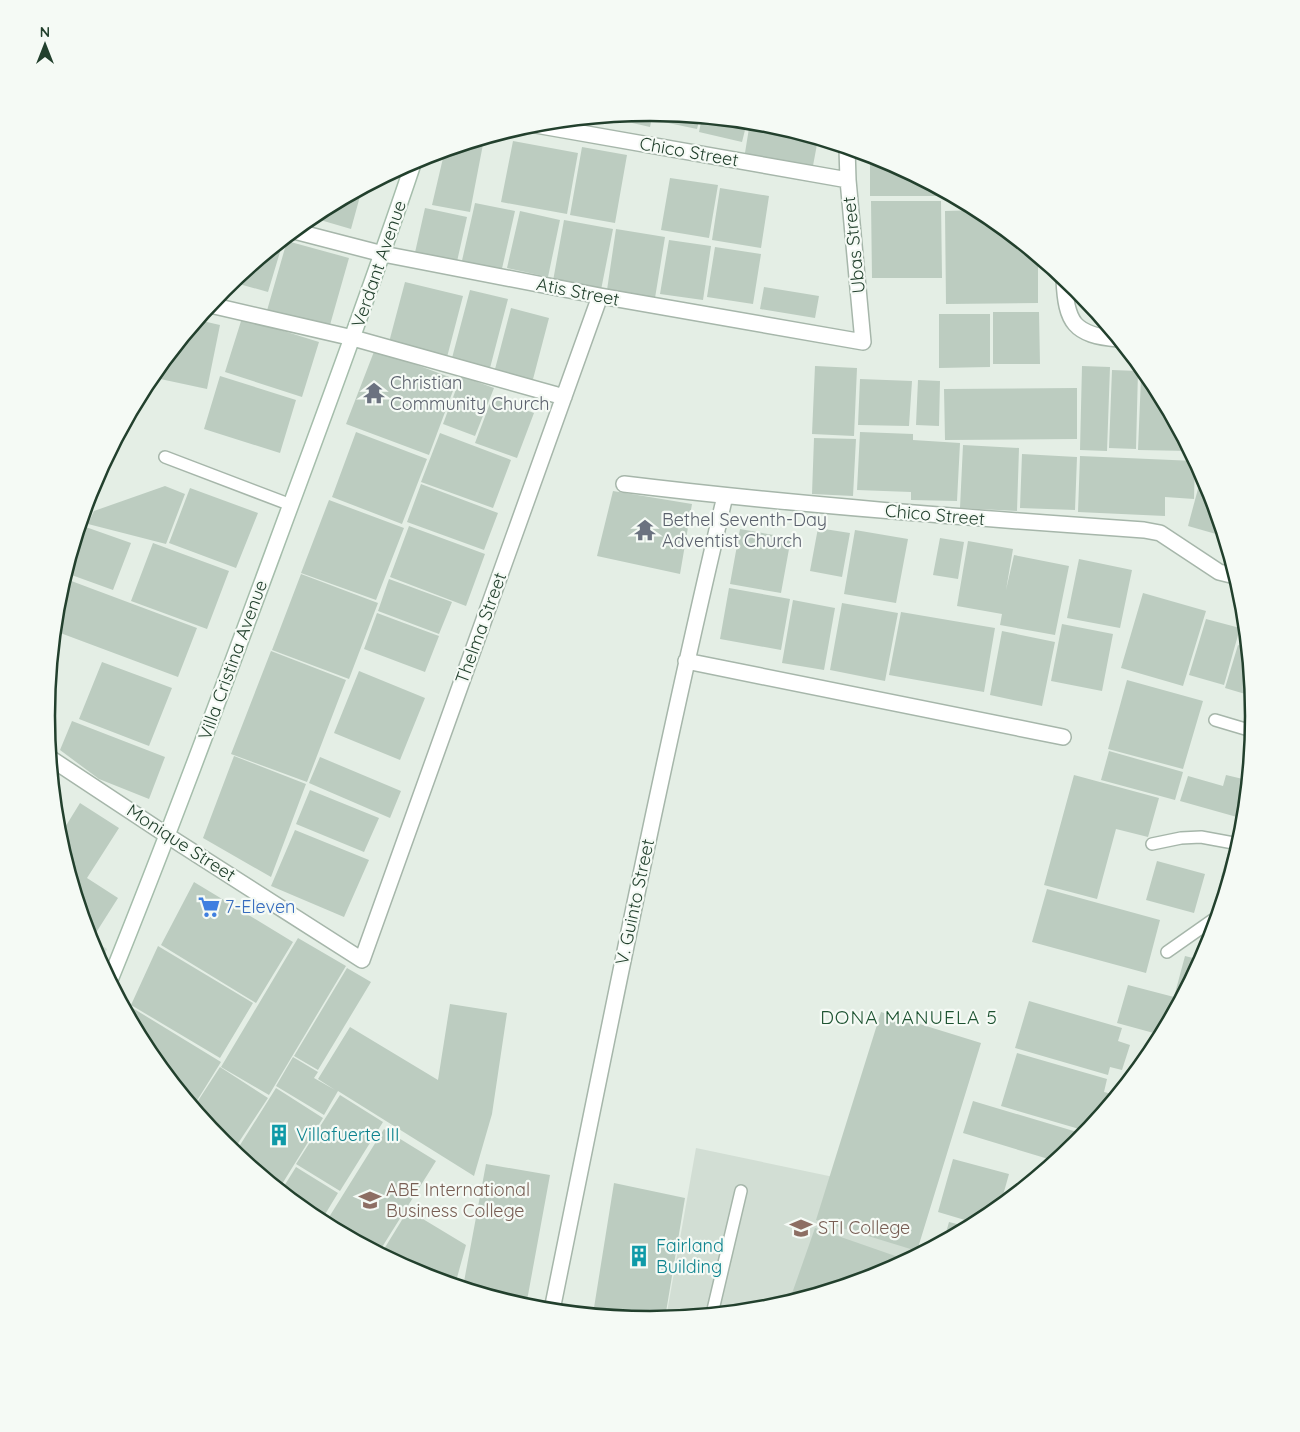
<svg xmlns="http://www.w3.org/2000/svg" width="1300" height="1432" viewBox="0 0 1300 1432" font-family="Quicksand,sans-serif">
	<rect width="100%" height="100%" fill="#e4eee5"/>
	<path fill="#d2ded4" d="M89 937 107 949 101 963 92 947Z
		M696 1148 929 1197 910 1258 881 1274 768 1308 666 1318Z"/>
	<path fill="#bcccc0" d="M650 112 653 113 650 127 606 117Z
		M656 113 700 117 697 129 654 120Z
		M702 117 747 122 742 142 699 132Z
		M750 122 768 124 818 139 812 171 744 159Z
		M484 139 470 212 432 205 443 158 454 148Z
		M513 141 578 153 567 214 501 202Z
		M582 147 627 155 615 223 570 215Z
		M870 155 881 158 938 188V196H870Z
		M670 178 718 185 709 238 661 230Z
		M720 188 769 196 761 248 712 240Z
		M362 189 351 229 310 217 315 214Z
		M941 190 953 197H941Z
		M871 201H941L942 278H872Z
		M475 203 515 211 501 273 461 265Z
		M425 208 467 217 456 266 414 257Z
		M979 210 986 214 1038 257V303L946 304 945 211Z
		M520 211 560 220 548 277 507 268Z
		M564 220 613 229 601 290 553 281Z
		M616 229 665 237 655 298 607 290Z
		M669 240 711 246 703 300 660 294Z
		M287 241 349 258 328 332 266 314Z
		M715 247 761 254 753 304 707 297Z
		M272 249 280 252 268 292 232 282Z
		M405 282 463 296 446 361 388 346Z
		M764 287 819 296 815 318 760 309Z
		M470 290 508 299 490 368 452 358Z
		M511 308 549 318 532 383 494 373Z
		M993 312H1039L1040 364H993Z
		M939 314H990V367L939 368Z
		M242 318 319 342 302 397 225 372Z
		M198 320 220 325 207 389 151 377Z
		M375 349 457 380 429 455 346 424Z
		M815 366 857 368 854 436 812 434Z
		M1082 366 1110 367 1107 451 1080 450Z
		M1112 370 1138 371 1136 449 1109 448Z
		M220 376 296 400 280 453 204 429Z
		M461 376 494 388 475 436 443 424Z
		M1141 377H1149L1152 381 1190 451 1138 450Z
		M860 379 912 381 909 426 858 425Z
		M918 380 940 381 939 426 916 425Z
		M1077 388V439L945 440 944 389Z
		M492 398 534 413 517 458 475 443Z
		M356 432 427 459 402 524 332 497Z
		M860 432 913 434V440L960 443 957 501 911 500V492L857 490Z
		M440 433 511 460 493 508 421 482Z
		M814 438 856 439 853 496 812 494Z
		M963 445 1019 448 1017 511 960 508Z
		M1022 454 1077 457 1075 510 1020 508Z
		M1080 456 1195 461 1194 499 1165 497V516L1078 512Z
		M1202 474 1208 485 1223 536 1188 526Z
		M421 484 498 513 484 550 407 522Z
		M165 486 185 494 166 544 88 524 94 511Z
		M190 488 258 513 236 568 169 543Z
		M613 491 692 504 680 574 597 556Z
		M329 500 404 528 376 600 301 573Z
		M80 525 131 543 113 590 66 573Z
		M409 526 485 554 466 606 390 577Z
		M818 528 850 533 842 577 810 571Z
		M740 529 791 538 781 593 730 584Z
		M855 530 908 539 896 603 844 594Z
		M940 538 964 542 958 579 933 575Z
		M968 541 1013 549 1006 590 1014 555 1069 566 1055 635 1000 625 1002 614 957 606Z
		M153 543 229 571 207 629 131 601Z
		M1079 559 1132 570 1120 628 1067 618Z
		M301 574 378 603 349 679 272 650Z
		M66 579 197 628 178 677 55 631 58 601Z
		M389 579 452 602 439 634 378 611Z
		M729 588 790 599 781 650 720 639Z
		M1143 593 1206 611 1183 686 1121 668Z
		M793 600 835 608 824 670 782 663Z
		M842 603 898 613 885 681 830 670Z
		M901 612 995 628 984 692 889 675Z
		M377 613 439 636 425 672 364 649Z
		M1206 619 1240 628 1224 685 1189 675Z
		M1062 624 1113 634 1102 691 1051 681Z
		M1245 627 1247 643 1241 641Z
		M1002 631 1055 642 1042 706 990 695Z
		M1238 645 1247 648 1252 696 1225 688Z
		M271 651 346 680 307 782 231 754Z
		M102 662 172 688 149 746 79 719Z
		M359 671 425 698 400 760 334 733Z
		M1127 680 1203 701 1183 769 1108 749Z
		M72 721 165 757 149 799 99 779 60 750Z
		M1109 751 1183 772 1175 800 1101 780Z
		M234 756 306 784 271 877 203 838Z
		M320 757 401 791 390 818 309 783Z
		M1074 775 1159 798 1148 837 1116 829 1097 899 1044 885Z
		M1226 775 1247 780 1244 819 1180 801 1188 776 1223 786Z
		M310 790 379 818 364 852 296 824Z
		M80 803 119 828 87 878 118 898 92 939 89 937 59 837Z
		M295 830 369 860 344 917 271 886Z
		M1229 850 1237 852 1228 879 1221 877Z
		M1157 861 1205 874 1194 913 1146 900Z
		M194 882 293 942 256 1003 161 945Z
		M1047 889 1160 920 1146 973 1032 942Z
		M298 938 346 966 269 1095 221 1067Z
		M158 946 253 1003 220 1058 131 1005Z
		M1185 956 1201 960 1161 1035 1117 1023 1128 985 1174 997Z
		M347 968 371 982 318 1070 294 1056Z
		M1029 1001 1122 1028 1118 1041 1130 1045 1122 1070 1110 1067 1108 1075 1015 1048Z
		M126 1004 221 1062 193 1107 148 1051 125 1008Z
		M450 1004 507 1013 492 1114 474 1176 338 1091 324 1115 276 1086 293 1057 318 1072 314 1078 335 1090 318 1079 350 1027 438 1080Z
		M881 1012 981 1043 917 1251 816 1220Z
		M1017 1053 1107 1079 1104 1092 1116 1095 1086 1131 1001 1106Z
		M220 1067 268 1098 233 1151 223 1143 194 1107Z
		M276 1088 323 1118 279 1189 235 1153Z
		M340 1095 383 1122 340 1191 296 1164Z
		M973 1101 1077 1132 1073 1146 1055 1161 963 1133Z
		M384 1129 436 1161 379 1252 326 1222Z
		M953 1159 1009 1174 1000 1206 985 1218 975 1223 938 1212Z
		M486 1164 550 1175 526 1306 463 1287Z
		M296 1167 338 1193 321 1221 281 1191Z
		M614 1183 685 1198 665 1318 650 1320 593 1314Z
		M408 1210 466 1245 455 1285 419 1274 381 1254Z
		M949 1222 969 1227 944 1240Z
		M815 1228 904 1259 903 1262 881 1274 789 1302Z"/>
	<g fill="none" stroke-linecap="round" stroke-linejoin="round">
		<g stroke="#a6b6aa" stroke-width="14">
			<path id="lane" d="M165 457 291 505
				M1215 720 1252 731
				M1152 844 1181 838 1201 837 1239 844
				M1167 952 1214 919H1216
				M712 1314 741 1191"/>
		</g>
		<g stroke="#a6b6aa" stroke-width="18">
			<path id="street" d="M530 124 848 180
				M294 231 383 254 600 296 863 342 848 180 847 148
				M1064 279C1066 323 1074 335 1118 339
				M210 305 353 338 564 397
				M624 484C797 505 971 518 1144 530L1160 533 1219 572 1235 576
				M686 661 1063 737
				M50 758 168 836 362 960 600 296
				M552 1310C607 1038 661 766 725 496"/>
		</g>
		<g stroke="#a5bdab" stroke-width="18">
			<path id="secondary" d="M110 980C167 839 220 696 273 553 321 423 370 293 414 161"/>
		</g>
		<use href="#lane" stroke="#fff" stroke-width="11"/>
		<use href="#street" stroke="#fff" stroke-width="15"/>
		<use href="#secondary" stroke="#fff" stroke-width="15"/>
	</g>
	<defs>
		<g id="temple-bare" transform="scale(1.725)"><path d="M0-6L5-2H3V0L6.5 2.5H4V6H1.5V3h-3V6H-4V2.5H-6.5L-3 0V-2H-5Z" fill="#6b7280" stroke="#f5faf5" stroke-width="2.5" paint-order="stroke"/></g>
		<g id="supermarket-bare" transform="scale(1.725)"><path d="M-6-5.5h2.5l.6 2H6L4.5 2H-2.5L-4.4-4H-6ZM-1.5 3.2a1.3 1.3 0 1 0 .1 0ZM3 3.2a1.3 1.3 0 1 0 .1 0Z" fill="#3f7fe0" stroke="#f5faf5" stroke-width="2.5" paint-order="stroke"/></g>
		<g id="building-bare" transform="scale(1.725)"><path d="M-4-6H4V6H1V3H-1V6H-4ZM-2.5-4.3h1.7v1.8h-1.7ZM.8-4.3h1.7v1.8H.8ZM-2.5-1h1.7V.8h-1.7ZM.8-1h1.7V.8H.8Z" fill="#0f9aa8" stroke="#f5faf5" stroke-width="2.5" paint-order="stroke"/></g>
		<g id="university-bare" transform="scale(1.725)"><path d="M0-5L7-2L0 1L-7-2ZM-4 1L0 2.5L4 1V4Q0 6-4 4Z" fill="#8d6e63" stroke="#f5faf5" stroke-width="2.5" paint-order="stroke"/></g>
	</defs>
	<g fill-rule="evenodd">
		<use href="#temple-bare" x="374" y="393"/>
		<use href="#temple-bare" x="645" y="530"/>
		<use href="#supermarket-bare" x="209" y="907"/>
		<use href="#building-bare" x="279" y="1135"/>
		<use href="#university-bare" x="370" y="1200"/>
		<use href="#university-bare" x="801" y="1228"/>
		<use href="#building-bare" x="639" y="1256"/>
	</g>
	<g text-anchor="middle" stroke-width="4.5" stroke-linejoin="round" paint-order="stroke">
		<g font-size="18" fill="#22402d" stroke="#f5faf5">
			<text transform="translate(689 152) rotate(10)" y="6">Chico Street</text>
			<text transform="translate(854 245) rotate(-96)" y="6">Ubas Street</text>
			<text transform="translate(379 264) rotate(-71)" y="6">Verdant Avenue</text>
			<text transform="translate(578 292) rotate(11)" y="6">Atis Street</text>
			<text transform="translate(935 515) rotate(5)" y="6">Chico Street</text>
			<text transform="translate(481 628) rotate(-70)" y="6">Thelma Street</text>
			<text transform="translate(233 660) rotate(-70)" y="6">Villa Cristina Avenue</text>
			<text transform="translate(181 843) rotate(33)" y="6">Monique Street</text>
			<text transform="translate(635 902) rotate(-78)" y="6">V. Guinto Street</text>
		</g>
		<g font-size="18" fill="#5b616d" stroke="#f5faf5" text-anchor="start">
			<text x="390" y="389">Christian<tspan x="390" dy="21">Community Church</tspan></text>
			<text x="662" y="526">Bethel Seventh-Day<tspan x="662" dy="21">Adventist Church</tspan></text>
		</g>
		<g font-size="18" fill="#366cbe" stroke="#f5faf5" text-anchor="start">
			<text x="225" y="913">7-Eleven</text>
		</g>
		<g font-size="18" fill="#0d838f" stroke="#f5faf5" text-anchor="start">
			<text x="296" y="1141">Villafuerte III</text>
			<text x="656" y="1252">Fairland<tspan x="656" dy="21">Building</tspan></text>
		</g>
		<g font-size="18" fill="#785e54" stroke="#f5faf5" text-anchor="start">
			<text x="386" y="1196">ABE International<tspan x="386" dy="21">Business College</tspan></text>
			<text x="818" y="1234">STI College</text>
		</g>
		<g font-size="19" letter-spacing="1" fill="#1d5331" stroke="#f5faf5">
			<text x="909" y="1024">DONA MANUELA 5</text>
		</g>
	</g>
	<path d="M0 0H1300V1432H0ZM55 716a595 595 0 1 1 1190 0a595 595 0 1 1-1190 0Z" fill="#f5faf5" fill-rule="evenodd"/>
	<path fill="none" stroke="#22402d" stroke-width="2.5" d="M55 716a595 595 0 1 1 1190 0a595 595 0 1 1-1190 0Z"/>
	<g transform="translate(45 45)" stroke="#f5faf5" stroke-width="4" paint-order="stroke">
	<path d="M0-4L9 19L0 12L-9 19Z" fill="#22402d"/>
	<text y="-8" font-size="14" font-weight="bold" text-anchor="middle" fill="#22402d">N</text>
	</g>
</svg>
